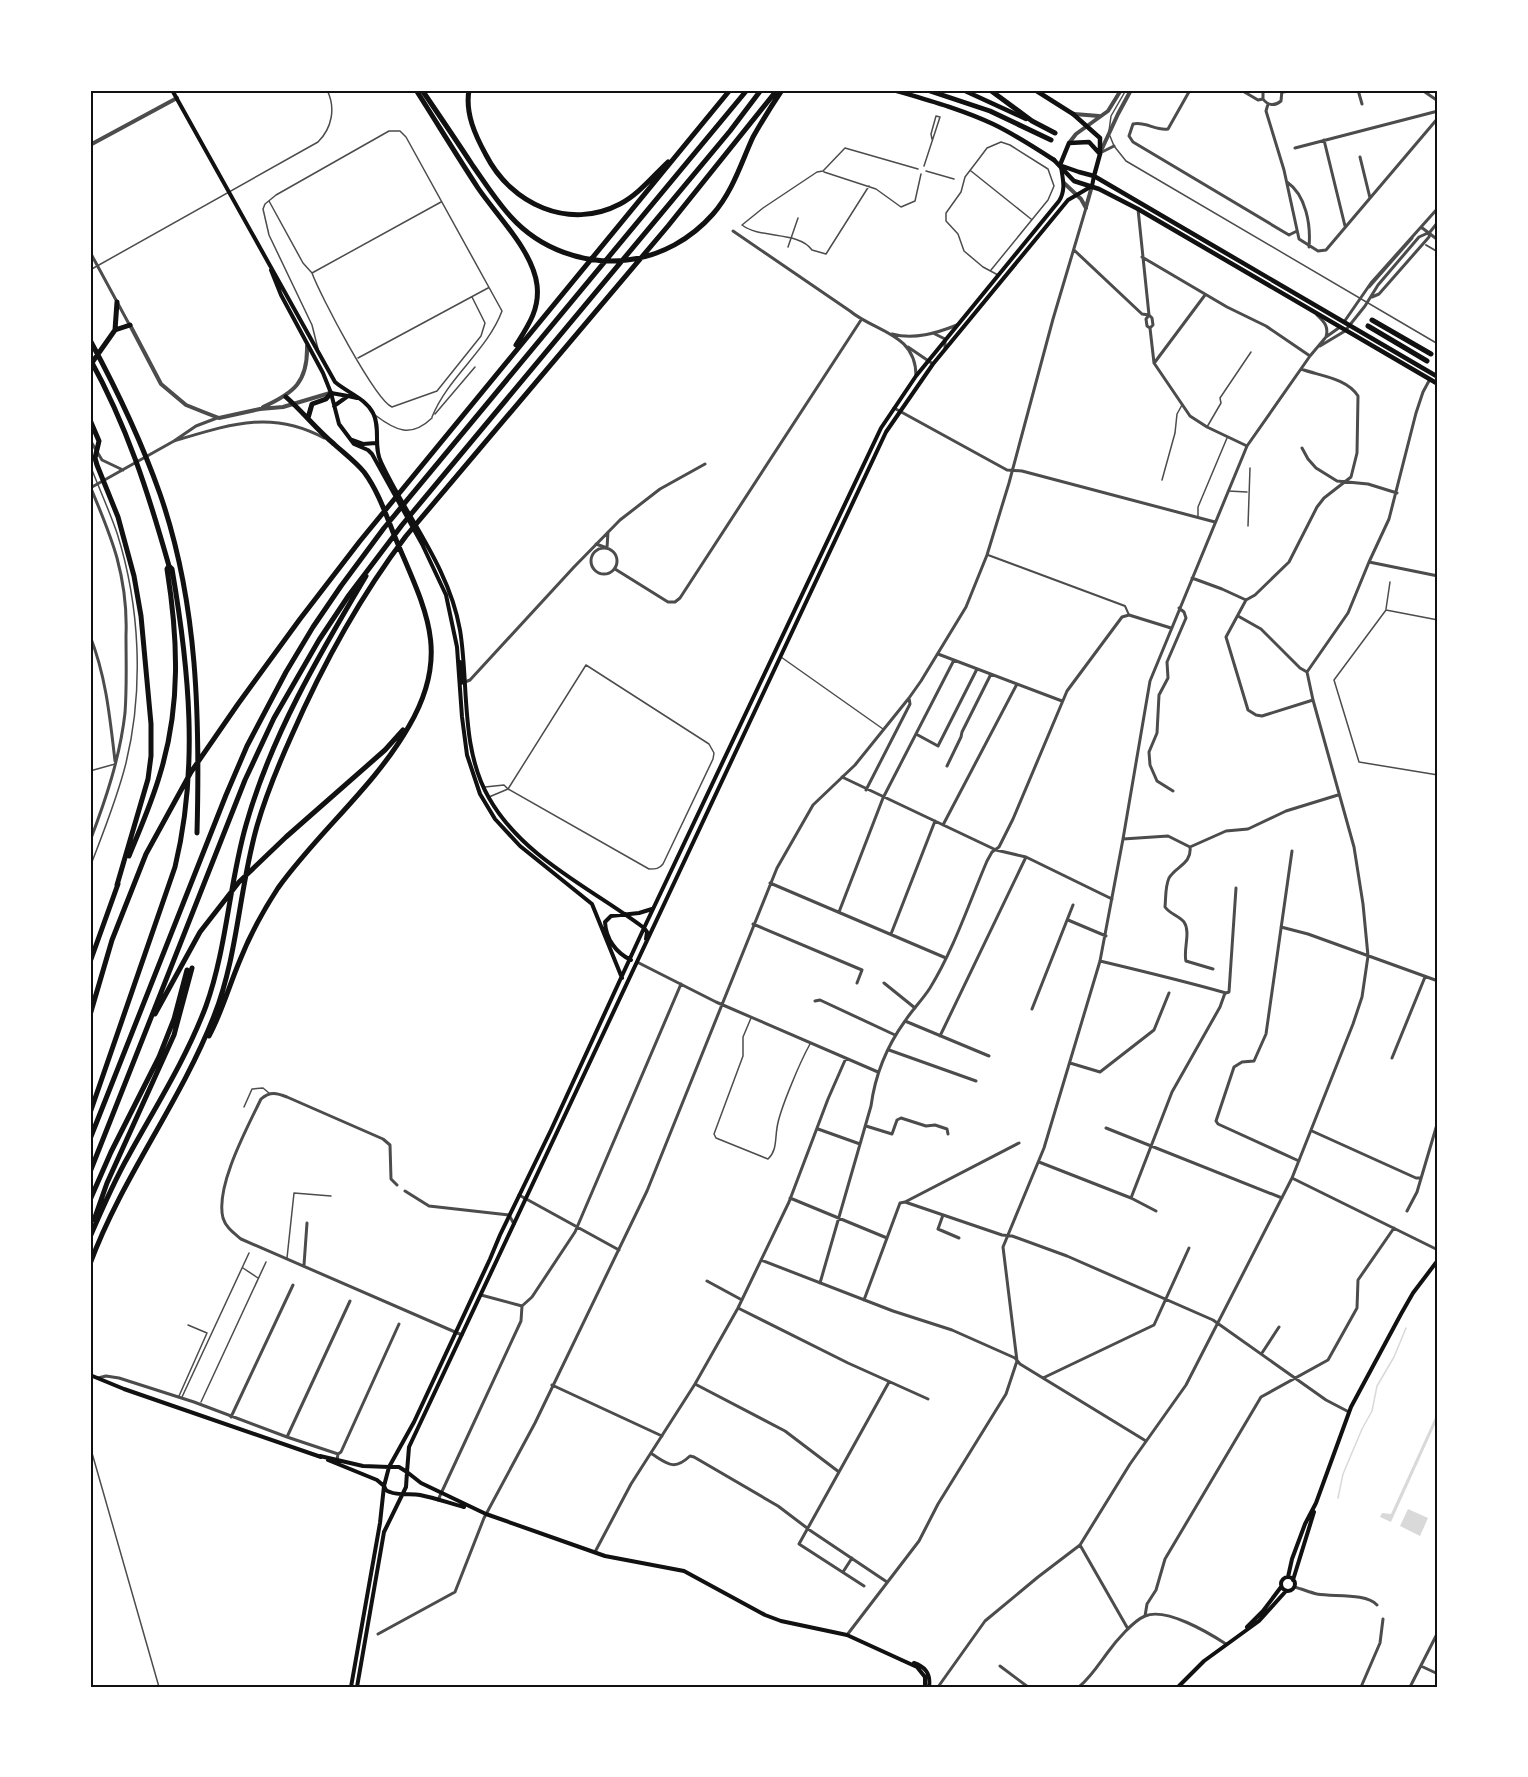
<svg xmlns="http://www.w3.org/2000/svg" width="1528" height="1777" viewBox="0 0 1528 1777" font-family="'Varela Round',sans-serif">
	<rect width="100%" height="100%" fill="#fff"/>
	<path fill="#d9d9d9" d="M1438 1411V1418L1391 1522 1380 1517 1382 1513 1391 1514Z
		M1408 1509 1428 1518 1420 1536 1400 1526Z"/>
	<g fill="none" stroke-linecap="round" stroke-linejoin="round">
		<path stroke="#d9d9d9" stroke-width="1.5" d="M1338 1498 1343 1474 1362 1429 1372 1411 1377 1386 1394 1357 1406 1328"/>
		<path stroke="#4c4c4c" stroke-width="1.5" d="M1109 131 1111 116 1126 90
			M1110 136 1114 146 1126 161 1438 344
			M924 166 940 117 936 116 931 134 932 139
			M926 171 954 179
			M971 171 1031 219
			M824 172 876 189 901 207 915 201 921 174
			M869 186 826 254 812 250C799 231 760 239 742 225L763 208 817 172 823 171 845 148 918 169
			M269 201 303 263 312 273 441 202
			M788 247 798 218
			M90 270 318 142C332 128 336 108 327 90
			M991 270 1048 200 1054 186 1048 169 1010 145 1001 142 987 148 978 160 965 177 961 192 946 213V221L958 234 964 251 983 267 998 275
			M312 273C320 295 375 400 392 407L437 391 481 336 485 323 472 297
			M318 349 312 325 269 235 263 209 265 204 276 195 389 131H400L406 137 502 311C487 351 448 377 432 417
			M358 358 488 288
			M435 414 475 367
			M375 415C396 431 411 438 432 418
			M1207 427 1221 403 1220 398 1251 352
			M90 465C99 488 109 510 117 533 140 606 144 689 126 763 117 799 103 833 90 867
			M1162 480 1175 433 1177 414 1182 405
			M1228 491 1247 492
			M1198 517V507L1227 438
			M1248 526 1250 468
			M1386 609 1390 582
			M1438 620 1386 610 1334 680 1359 762 1438 775
			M781 657 883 729
			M90 771 115 764
			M485 787 504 785 508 789 649 869C656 869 659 869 663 864L713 759 714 753 709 744 586 665 508 789 489 797
			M751 1018 743 1037V1056L714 1134 716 1138 768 1159C777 1151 775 1139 777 1128 779 1111 801 1060 810 1044
			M244 1107 252 1089 263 1088 269 1093
			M287 1258 294 1193 331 1196
			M243 1268 258 1278
			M179 1396 207 1333 188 1325
			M182 1397 249 1253
			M201 1402 266 1262
			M90 1446 159 1687"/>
		<path stroke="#4c4c4c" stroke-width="2" d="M1426 245 1438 252
			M988 555 1125 606 1129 615"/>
		<path stroke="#4c4c4c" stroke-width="3" d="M1190 90 1168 129C1156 131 1145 121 1133 124L1129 136 1133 142 1289 235 1297 231
			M1241 90 1258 100 1263 99C1268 106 1275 106 1281 101L1282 90
			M1263 90V99
			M1358 90 1362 104
			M1422 90 1438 101
			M1283 92 1296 90
			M1268 104 1266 111 1284 170 1299 239 1318 251 1326 250 1438 118
			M1324 140 1345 226
			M1295 148 1438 111
			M1102 152 1114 146
			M1360 157 1370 198
			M1287 182C1306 195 1311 225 1309 247
			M1138 209 1149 315 1146 319 1147 326 1150 328
			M1421 227 1438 240
			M733 231 850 311C875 332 916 333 916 376
			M1074 250 1142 314 1149 315
			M90 252 129 324
			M1142 257 1227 307 1266 326 1310 356
			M1369 287 1412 238
			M1372 297 1379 294 1429 237 1430 232
			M1149 315 1152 318 1153 325 1150 328 1154 363 1190 416 1207 427 1247 446
			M1317 315C1324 322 1329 326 1326 337
			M1344 322 1371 283 1438 208
			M892 334C914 340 937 333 957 325
			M935 334 945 339V348
			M1320 346 1345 331 1365 306 1378 285 1419 237 1430 232 1438 222
			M908 347 933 364
			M1155 362 1205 295
			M1301 369C1320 376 1347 378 1358 396L1357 453 1351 477 1324 498 1317 507 1289 562 1255 595 1246 600 1226 637 1248 710 1256 715 1262 716 1313 700
			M894 408 1007 470 1022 471 1215 522
			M90 440 102 460 123 470
			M174 441C228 425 271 409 324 438
			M1302 448 1308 459 1316 468 1337 481 1368 484 1397 493
			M90 486C100 510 110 533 117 558 124 584 127 609 126 635 126 661 127 687 125 713 120 757 106 799 90 841
			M92 487 174 441 196 426 217 418
			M596 544 607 548 608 532
			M591 561a13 13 0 1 1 26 0a13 13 0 1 1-26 0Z
			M1369 562 1438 576
			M615 569 668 602H675L680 598 861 320
			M1192 578 1222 589 1246 600
			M1238 616 1261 629 1300 668 1307 672
			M90 636C106 676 110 718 115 761
			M938 654 1062 701
			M460 684 470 680 574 567 620 520 660 489 705 464
			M916 734 938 746 977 669
			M947 766 961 737 962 732 991 674
			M842 777 996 850 1026 857 1112 899
			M866 790 910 704 909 698
			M1173 791 1157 781 1150 765 1149 752 1157 733 1159 695 1168 678 1167 662 1186 618 1184 612 1179 608
			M943 825 1017 684
			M1123 839 1168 836 1190 847 1226 831 1248 829 1286 811 1338 795
			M1190 847C1192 864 1176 866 1169 878 1165 887 1166 897 1165 907 1170 914 1179 916 1184 922 1191 932 1183 950 1186 961L1213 969
			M1292 851 1266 1034 1254 1061 1242 1062 1234 1067 1216 1121 1218 1124 1299 1161
			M770 883 946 958
			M839 912 883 798 954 660
			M1068 920 1106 936
			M753 924 862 970 857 983
			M1281 927 1308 934 1438 981
			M891 934 935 821
			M1100 961C1142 971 1184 981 1226 993L1229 992 1236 888
			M637 962 716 1002 878 1072
			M884 983 915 1008
			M815 1001 820 1000 895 1035
			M1032 1009 1073 905
			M905 1021 989 1056
			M940 1036 1026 857
			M889 1050 976 1081
			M1392 1058 1425 977
			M1070 1063 1100 1072 1154 1030 1169 993
			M866 1126 892 1134 897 1120 901 1118 926 1126 935 1125 947 1129 948 1134
			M1106 1128 1282 1198
			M818 1129 860 1144
			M1312 1131 1416 1178H1420
			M1039 1162 1131 1198 1156 1211
			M1292 1178 1438 1250
			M397 1185 391 1179 390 1145 383 1139 287 1097C277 1093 270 1091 261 1099 247 1128 215 1187 223 1218 226 1228 234 1233 241 1239L462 1335
			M405 1191 429 1206 509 1215 514 1224
			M519 1195 619 1250
			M790 1198 887 1238 900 1203 905 1202 1002 1235 1012 1236 1067 1256 1213 1320 1326 1400 1349 1412
			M1131 1198 1172 1092 1220 1007 1225 993
			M905 1202 1019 1143
			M1407 1211 1417 1192 1438 1121
			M943 1215 938 1229 959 1238
			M761 1260 893 1311 952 1330 1015 1358 1020 1364 1146 1441
			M304 1265 307 1223
			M707 1281 742 1300
			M820 1283 871 1106C875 1076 887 1046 905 1021 913 1009 923 999 930 988 954 949 969 903 987 861L992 852 999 847 1013 819 1067 691 1122 617 1129 615 1171 628
			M481 1295 522 1306
			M864 1300 887 1238
			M738 1308 848 1363 928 1399
			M1262 1353 1279 1327
			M98 1378 106 1376 119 1378 194 1402 287 1437 338 1454 337 1460
			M1043 1378 1154 1325 1189 1248
			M695 1384 785 1431 839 1472 799 1544 864 1586
			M552 1385 662 1436
			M231 1417 293 1285
			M287 1437 350 1301
			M338 1454 341 1452 399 1324
			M652 1454C668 1464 674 1471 690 1456L694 1457 778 1506 811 1531 887 1582
			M839 1472 889 1382
			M438 1500 521 1321 522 1306 532 1297 575 1232 681 984
			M1080 1545 1128 1629
			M595 1552 631 1484 695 1384 738 1308 789 1202 828 1099 846 1058
			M843 1572 852 1558
			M1294 1587C1302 1589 1309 1592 1317 1594 1334 1597 1366 1593 1377 1605
			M90 1605V1609
			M1145 1616 1147 1604 1156 1590 1165 1559 1261 1397 1328 1360 1357 1308 1358 1280 1394 1228
			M378 1634 455 1592 484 1518 535 1423 647 1191 777 868 813 805 855 765 909 698 921 681 966 607 987 555 1009 483 1053 319 1086 208
			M847 1635 919 1541 938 1504 1006 1394 1017 1361 1003 1247 1044 1148 1100 961 1123 839 1150 681 1247 446 1310 356 1326 337 1340 327
			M1000 1666 1028 1687
			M1421 1666 1438 1674
			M938 1687 985 1621 1038 1577 1080 1545 1130 1464 1186 1385 1292 1178 1353 1024 1362 997 1368 956 1363 904 1354 847 1313 700 1307 672 1348 613 1369 562 1389 519 1416 413 1423 392 1430 379
			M1079 1687C1091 1677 1099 1664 1108 1652 1116 1641 1133 1621 1145 1616 1166 1607 1209 1633 1226 1644
			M1361 1687 1380 1643 1383 1619
			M1410 1687 1438 1632"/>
		<path stroke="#4c4c4c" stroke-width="4" d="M1074 114 1099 116
			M1069 143 1076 134 1108 111 1121 90
			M90 145 177 98
			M1100 153 1118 114 1131 90
			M1064 183 1081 199 1086 208
			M1086 207 1092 186
			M130 325 161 384 186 405 206 413 219 418 260 409 283 407 330 393
			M263 407C294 393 308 382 307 346"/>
		<path stroke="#111" stroke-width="4" d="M172 90 335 382C348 393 365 398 373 413 381 428 373 447 381 462 407 518 449 567 460 630 469 684 460 748 489 798 523 858 591 888 644 928L647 932 646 939
			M271 270 281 295 323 373 331 393 339 424 354 444 368 450 372 454 422 544 446 595 457 647 462 717 467 755 480 794 495 819 520 846 592 904 622 978
			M331 393 348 396
			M334 406 348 396 357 398
			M352 440 363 444 376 443
			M460 662 463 682
			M631 960C616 953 606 939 605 922L611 916 639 913 652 909
			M90 1375 124 1389 321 1457
			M320 1456 363 1466 389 1467 414 1422 490 1259 500 1235 551 1130 644 928 881 428 916 376 1059 201C1066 190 1063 180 1061 167
			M328 1460 377 1480 384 1486 380 1523 351 1687
			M1281 1584a7 7 0 1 1 14 0a7 7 0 1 1-14 0Z
			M1288 1577 1292 1559 1305 1524 1316 1503 1351 1407 1401 1314 1413 1293 1438 1260
			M1293 1580 1314 1512
			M1247 1627 1263 1611 1281 1587
			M914 1663C926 1667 931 1674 929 1687
			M357 1687 384 1532 406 1487 407 1472 399 1467H389L384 1486C386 1490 386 1491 390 1492 399 1496 411 1493 420 1495 435 1498 449 1503 464 1507
			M925 1687V1677L917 1667 847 1635 781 1621 765 1615 684 1571 605 1556 486 1514 421 1483 407 1472 409 1447 886 432 933 364 1068 200 1092 186 1094 176
			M1178 1687 1204 1661 1259 1621 1286 1591"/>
		<path stroke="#111" stroke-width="4.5" d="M1073 114 1100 138V154L1094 176
			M1054 160 1074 181 1099 189 1138 209 1438 384
			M1060 165 1069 143 1089 142 1100 154
			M1062 166 1079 172 1094 176 1438 377"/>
		<path stroke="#111" stroke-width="4.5" d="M894 90C927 100 961 109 993 124 1014 134 1034 147 1054 160
			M963 90 1026 119
			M1035 90 1073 114"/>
		<path stroke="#111" stroke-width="5" d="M416 90C437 123 457 156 478 188 497 216 533 251 537 285 540 309 528 326 516 345
			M422 90C439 115 456 140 473 166 485 183 497 202 511 217 540 249 584 265 627 260 661 256 691 239 713 214 733 191 741 163 753 137 762 121 772 105 782 90
			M469 90C465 113 475 135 486 155 511 204 569 231 620 204 639 194 653 176 668 162
			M927 90 990 111 1051 140
			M990 90 1032 121 1055 133
			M1372 320 1431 354
			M1368 326 1427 361
			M115 330 130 325
			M90 340C117 390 141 440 160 494 198 603 200 719 197 833
			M90 359C127 426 148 492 169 566L172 569C189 668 199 768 175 867L90 1113
			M91 364 115 330 117 302
			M308 418 312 404 326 399 331 393
			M90 420 99 441 95 458 97 465 118 517 134 576 141 616 151 724V756L148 779 117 885
			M129 856C140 829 152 802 160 774 181 706 178 638 167 569L169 566
			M90 962 118 884
			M155 1014 200 932 239 882 286 837 385 750 403 730
			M90 1015 112 940 146 854 191 772 238 704 300 619 360 541 730 90
			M209 1036C222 1012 229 986 240 960 250 935 263 911 278 888 318 832 375 786 409 726 451 654 426 611 397 542 387 518 379 492 364 472 355 461 345 454 334 444 317 430 303 412 286 397
			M90 1139 226 795 247 746 286 672 313 627 341 586 384 528 747 90
			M90 1172 245 780 274 718 319 640 349 595 402 525 730 131 761 90
			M90 1200 111 1152 159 1057 174 1019 187 970
			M94 1220 107 1183 174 1035 192 968
			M90 1237C102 1209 114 1181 129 1155 156 1106 186 1059 206 1006 227 947 229 884 246 825 271 736 319 655 366 576
			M90 1264C122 1177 180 1103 214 1016 238 955 239 889 257 826 266 795 278 766 291 737 322 666 359 598 406 536L668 226 777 90"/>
	</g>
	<rect width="1528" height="1777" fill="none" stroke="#ffffff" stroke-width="183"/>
	<rect x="92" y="92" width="1344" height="1594" fill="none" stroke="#111" stroke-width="2"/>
</svg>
